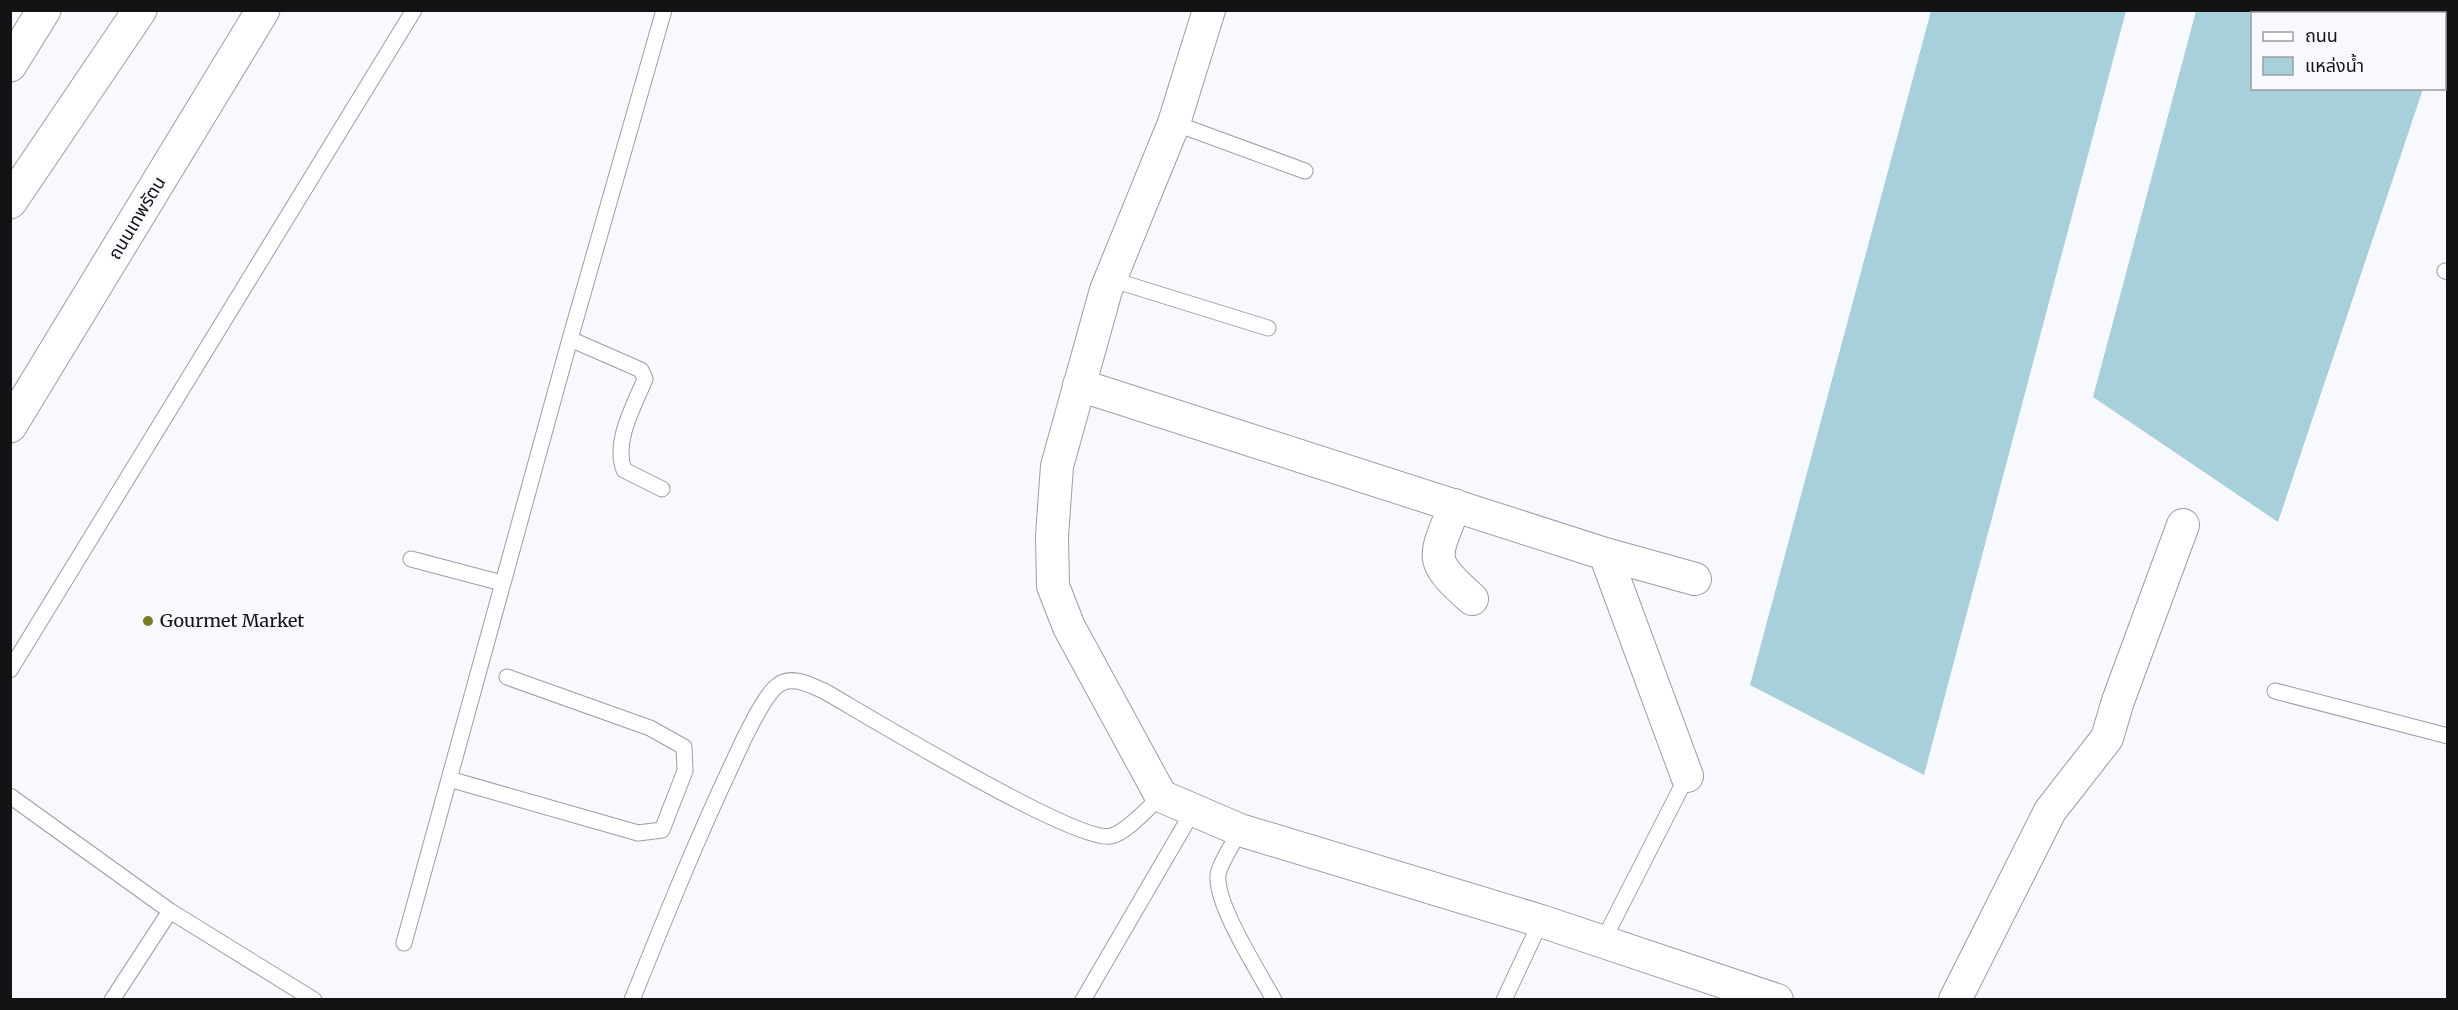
<svg xmlns="http://www.w3.org/2000/svg" width="2458" height="1010" viewBox="0 0 2458 1010" font-family="Merriweather,'Noto Sans Thai',serif">
	<rect width="100%" height="100%" fill="#f8f9fe"/>
	<path fill="#a8d0da" d="M1931 11H2126L1924 775 1750 685Z
		M2196 11H2447L2445 24 2444 14H2252V88L2423 89 2278 522 2093 397Z"/>
	<g fill="none" stroke-linecap="round" stroke-linejoin="round">
		<g stroke="#9d9da5" stroke-width="17">
			<path id="lane" d="M1174 123 1305 171
				M2445 271 2448 272
				M1110 279 1268 328
				M570 339 641 370 645 379C634 406 613 442 624 470L662 489
				M411 559 502 583
				M10 670 414 10
				M2275 691 2448 736
				M449 779 638 833 662 830 685 771 684 747 650 728 507 677
				M10 796 170 911 314 1000
				M1240 830C1235 841 1218 866 1218 876 1216 906 1259 972 1274 1000
				M1603 941 1687 776
				M404 943 570 339 664 10
				M112 1000 170 911
				M632 1000C665 918 698 836 736 756 743 740 764 696 777 686 790 674 810 685 824 691 866 715 1077 844 1111 836 1126 833 1149 807 1161 796
				M1083 1000 1193 811
				M1504 1000 1541 921"/>
		</g>
		<g stroke="#9d9da5" stroke-width="34">
			<path id="street" d="M1209 10 1174 123 1106 290 1057 466 1052 536 1053 586 1069 627 1161 796 1240 830 1541 921 1777 1000
				M1079 385 1605 554 1695 579
				M1455 505C1434 559 1427 559 1472 599
				M1605 554 1687 776
				M1955 1000 2050 811 2107 738 2118 701 2183 525"/>
		</g>
		<g stroke="#9d9da5" stroke-width="35">
			<path id="secondary" d="M10 426 263 10"/>
		</g>
		<g stroke="#9d9da5" stroke-width="35">
			<path id="highway" d="M10 65 44 10
				M10 202 140 10"/>
		</g>
		<use href="#lane" stroke="#fff" stroke-width="15"/>
		<use href="#street" stroke="#fff" stroke-width="32"/>
		<use href="#secondary" stroke="#fff" stroke-width="33"/>
		<use href="#highway" stroke="#fff" stroke-width="33"/>
	</g>
	<circle fill="#787c25" stroke="#f8f9fe" stroke-width="2" cx="148" cy="621" r="6"/>
	<g text-anchor="middle" stroke-width="6" stroke-linejoin="round" paint-order="stroke">
		<g font-size="18" fill="#131316" stroke="#f8f9fe">
			<text transform="translate(137 218) rotate(-59)" y="6">ถนนเทพรัตน</text>
		</g>
		<g font-size="18" fill="#131316" stroke="#f8f9fe" text-anchor="start">
			<text x="160" y="627">Gourmet Market</text>
		</g>
	</g>
	<rect width="2458" height="1010" fill="none" stroke="#131316" stroke-width="24"/>
	<rect x="2251" y="12" width="195" height="78" fill="#f8f9fe" stroke="#9c9da1" stroke-width="1.5"/>
	<rect x="2263" y="32" width="30" height="9" fill="#ffffff" stroke="#9c9da1" stroke-width="1.5"/>
	<text x="2305" y="42" font-size="18" fill="#131316">ถนน</text>
	<rect x="2263" y="57" width="30" height="18" fill="#a8d0da" stroke="#9c9da1" stroke-width="1.5"/>
	<text x="2305" y="72" font-size="18" fill="#131316">แหล่งน้ำ</text>
</svg>
